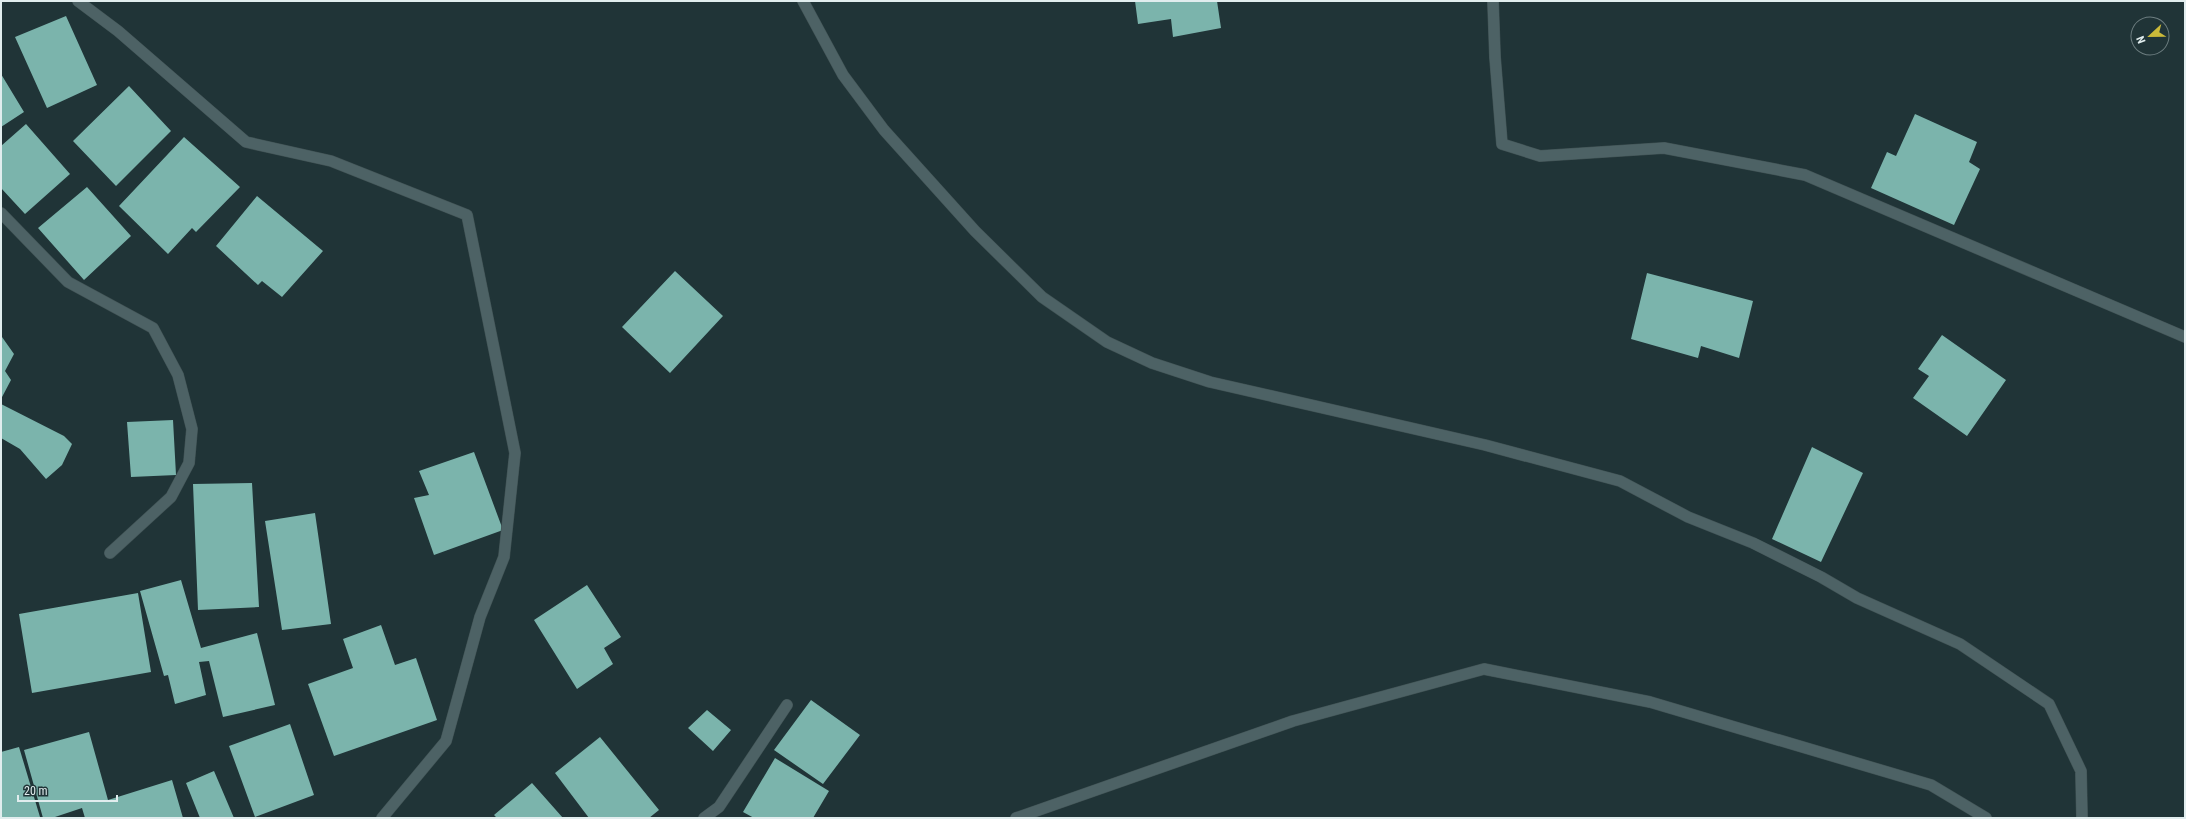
<svg xmlns="http://www.w3.org/2000/svg" width="2186" height="819" viewBox="0 0 2186 819" font-family="'Roboto Condensed',sans-serif">
	<rect width="100%" height="100%" fill="#203437"/>
	<path fill="#7bb4ac" d="M1135 1H1217L1221 28 1173 37 1171 19 1138 24Z
		M66 16 97 85 47 108 15 37Z
		M1 74 24 112 1 127Z
		M129 86 171 131 116 186 73 141Z
		M1915 114 1977 142 1969 162 1980 169 1954 225 1871 188 1887 152 1896 156Z
		M26 124 70 174 25 214 1 188V146Z
		M184 137 240 187 196 232 192 228 168 254 119 206Z
		M87 187 131 236 84 280 38 228Z
		M257 196 323 251 282 297 262 281 258 285 216 246Z
		M675 271 723 316 670 373 622 327Z
		M1647 273 1753 301 1739 358 1701 346 1698 358 1631 339Z
		M1942 335 2006 380 1967 436 1913 398 1929 376 1918 369Z
		M2 337 14 354 5 371 11 380 1 399Z
		M1 404 64 436 72 444 62 465 46 479 20 449 1 438Z
		M173 420 176 475 131 477 127 422Z
		M1812 447 1863 473 1821 562 1772 539Z
		M474 452 503 530 434 555 414 498 429 495 419 471Z
		M252 483 259 607 198 610 193 484Z
		M315 513 331 624 282 630 265 521Z
		M181 580 201 648 257 633 275 705 223 717 209 661 199 662 206 695 175 704 168 675 164 676 140 591Z
		M587 585 621 637 604 648 613 664 577 689 534 620Z
		M138 593 151 672 32 693 19 614Z
		M381 625 395 665 416 658 437 720 334 756 308 684 353 668 343 639Z
		M811 700 860 735 823 784 774 750Z
		M707 710 731 730 713 751 688 728Z
		M290 724 314 795 255 817 229 746Z
		M89 732 108 800 172 780 183 818H85L82 808 52 818H43L24 750Z
		M600 737 659 810 649 818H589L555 773Z
		M19 747 40 817 1 818V752Z
		M775 758 829 791 813 818H754L743 812Z
		M214 771 234 818H200L186 783Z
		M532 783 563 818H497L494 815Z"/>
	<g fill="none" stroke-linecap="round" stroke-linejoin="round">
		<g stroke="#405254" stroke-width="12">
			<path id="minor" d="M78 1 118 31 246 142 331 161 467 215 515 453 504 557 480 617 446 741 382 818
				M803 1 843 75 884 130 975 231 1042 297 1107 342 1152 363 1210 382 1485 445 1620 481 1688 517 1753 543 1821 577 1857 598 1960 644 2049 704 2081 771 2082 818
				M1493 1 1495 57 1502 144 1540 156 1664 148 1805 175 2185 337
				M1 213 68 282 153 328 178 375 192 429 189 463 171 497 110 553
				M704 818 719 807 787 705
				M1016 818 1293 721 1484 669 1650 702 1931 785 1986 818"/>
		</g>
		<use href="#minor" stroke="#4d6265" stroke-width="11"/>
	</g>
	<rect width="2186" height="819" fill="none" stroke="#e1edee" stroke-width="4"/>
	<g transform="translate(2150 36) rotate(248)"><circle r="19" fill="#203437" stroke="#6d7e80"/>
	<path d="M0-3L7 15L0 10L-7 15Z" fill="#cbba39"/>
	<text y="-6" font-size="11" font-weight="bold" text-anchor="middle" fill="#e1edee">N</text>
	</g>
	<path d="M18 795v6h99v-6" fill="none" stroke="#e1edee" stroke-width="2"/>
	<text x="24" y="795" font-size="12" fill="#e1edee" stroke="#203437" stroke-width="3" paint-order="stroke">20 m</text>
</svg>
